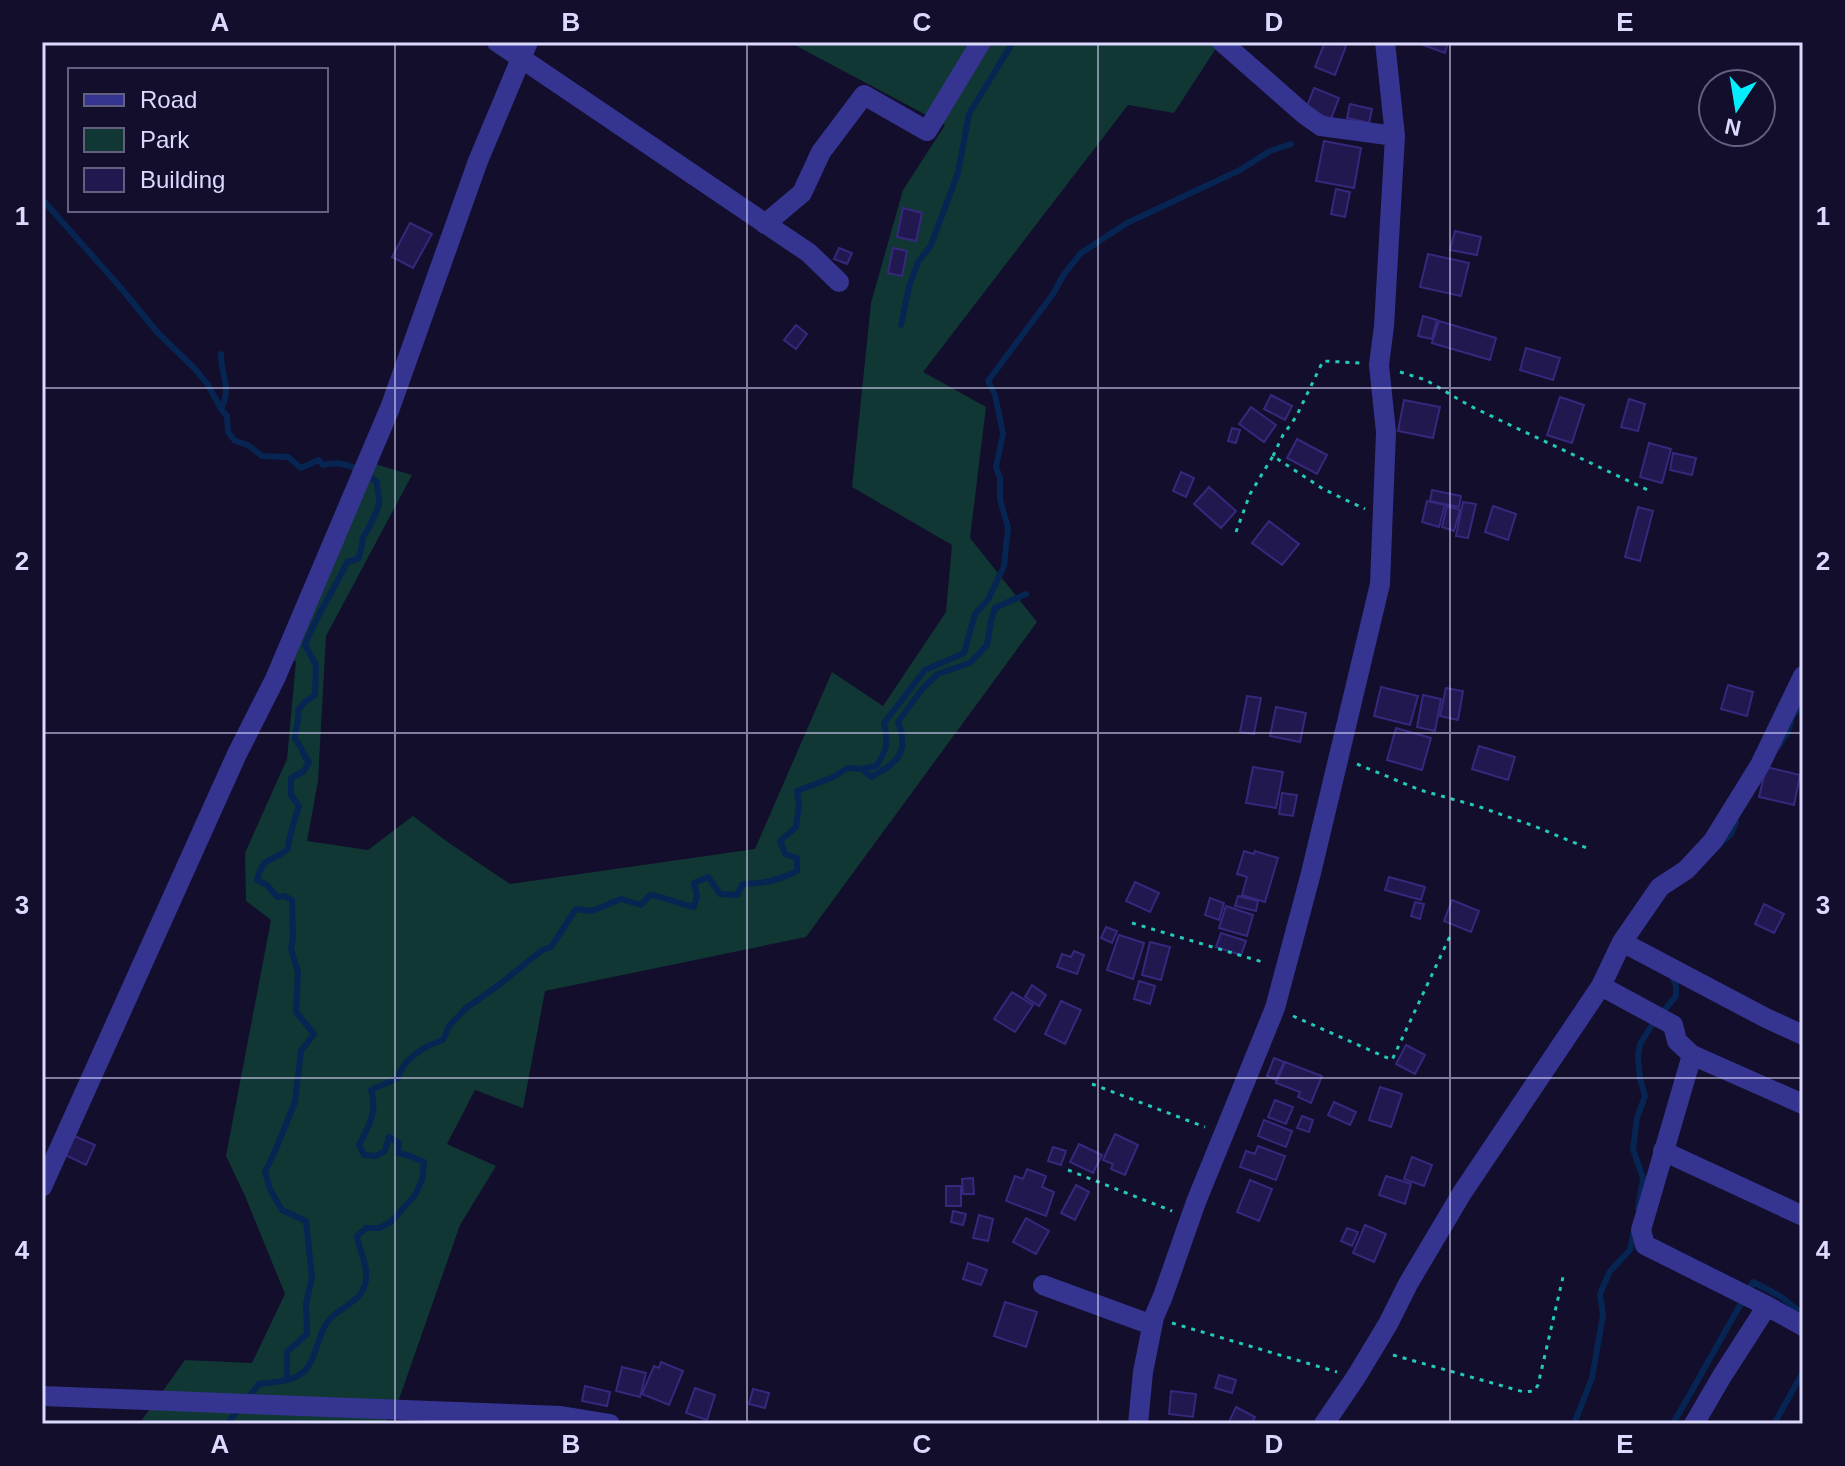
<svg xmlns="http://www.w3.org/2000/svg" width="1845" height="1466" viewBox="0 0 1845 1466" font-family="Helvetica,sans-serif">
	<rect width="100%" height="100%" fill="#120e2c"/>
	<path fill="#103734" d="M789 42H1220L1174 113 1128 105 923 372 986 407 970 538 1037 622 806 937 545 991 523 1108 475 1090 447 1144 496 1166 460 1225 397 1405 384 1424H139L185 1360 252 1363 285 1294 245 1196 226 1156 271 920 246 901 245 853 287 759 296 661 274 657 375 464 412 475 326 636 318 781 307 841 368 850 413 816 449 843 510 884 755 849 832 672 883 706 946 612 952 545 852 487 871 303 903 190 945 125Z"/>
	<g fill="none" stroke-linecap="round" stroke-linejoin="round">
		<path stroke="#072552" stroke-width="6" d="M42 199 121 288 157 332 196 370 208 385 221 409
			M901 325 909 287 918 262 931 245 958 173 969 114 1013 42
			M221 354C221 376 232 388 221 409L227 416 228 432 235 441 248 445 262 456 288 457 301 468 319 460 323 465C335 462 343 463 355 468L358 476 370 477 377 482C377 488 380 498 379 504 377 511 367 532 363 537L361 550 358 559 347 562C334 590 316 616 305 645L316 665 315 695 305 702 298 710C300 720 295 729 295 739 302 746 302 754 309 762L304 771 291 778V795L299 806C295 819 289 835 288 849 269 865 265 853 257 880L267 885 277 897 284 896 292 900 293 937 291 949 298 972 296 1012 314 1034 301 1051 295 1102 275 1151 265 1172 270 1189 282 1210 306 1221 312 1277 306 1304 307 1334 287 1352V1380
			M1778 747 1788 732 1792 717 1803 703
			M862 769 876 766C888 749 888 743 884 723L925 670 964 653 975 614 988 600 1004 566 1008 528 1000 499V478L996 467 1003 434 995 395 988 381 1053 294 1064 274 1081 253 1127 223 1240 170 1270 151 1291 144
			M1722 842 1731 834 1736 822
			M1638 1208 1643 1178 1633 1149 1637 1118 1645 1096 1640 1078 1638 1057 1640 1044 1652 1025 1676 996V986L1672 976
			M246 1400 259 1384C273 1382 289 1382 301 1374 318 1362 316 1333 330 1319 343 1305 364 1301 366 1279 368 1265 359 1250 357 1236L366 1228H379L392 1221 415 1195 422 1180 424 1162 410 1156 398 1153 399 1143 389 1137 385 1151 376 1156 364 1155 359 1145C369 1126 378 1111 371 1090L398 1078C403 1059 424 1046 443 1040L449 1026 465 1009 500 984 541 951 551 947 576 909 592 911 621 899 641 905 650 895C666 897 679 904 694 907L697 896 694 883 708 877 720 894 737 895 743 884C762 884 780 880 797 871V858L785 854 780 841 796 827 799 805 797 791 831 778 848 768 862 769 871 777C897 763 910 753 898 722L923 688 938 674 970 663 987 645 991 621 995 608 1026 594
			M233 1424 230 1420 239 1409
			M1574 1424 1592 1378 1603 1315 1600 1294 1610 1271 1630 1250 1634 1230
			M1673 1424 1753 1282 1780 1296 1803 1314
			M1774 1424 1803 1372"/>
	</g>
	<path fill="#21184f" stroke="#36287d" stroke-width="2" d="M1325 42H1337L1346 46 1335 75 1315 67Z
		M1415 42H1448L1445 53Z
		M1314 88 1339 98 1331 119 1306 109Z
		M1350 104 1372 109 1369 123 1347 118Z
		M1324 141 1361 148 1354 188 1316 181Z
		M1336 189 1350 192 1345 217 1331 214Z
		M903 208 922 213 916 241 897 237Z
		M410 223 432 234 413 268 392 257Z
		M1455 231 1481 237 1477 255 1450 250Z
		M839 248 852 253 847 264 834 259Z
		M893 248 907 251 902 276 888 273Z
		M1428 254 1469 263 1461 296 1420 287Z
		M1423 316 1437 320 1432 339 1418 336Z
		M1439 321 1496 338 1490 360 1432 343Z
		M796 325 807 334 796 349 784 340Z
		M1526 348 1560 358 1553 380 1520 370Z
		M1271 395 1292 406 1285 420 1264 409Z
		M1560 397 1584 405 1572 443 1547 435Z
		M1629 399 1645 404 1638 431 1621 427Z
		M1404 400 1440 407 1433 438 1398 431Z
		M1251 407 1276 425 1264 442 1239 424Z
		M1232 428 1240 430 1236 443 1228 441Z
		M1297 439 1327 455 1317 474 1287 458Z
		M1649 443 1671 449 1662 483 1640 477Z
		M1673 453 1696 458 1692 475 1670 470Z
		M1181 472 1194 478 1186 497 1173 491Z
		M1209 487 1236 511 1221 528 1194 504Z
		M1432 490 1461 496 1459 507 1430 501Z
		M1427 501 1445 505 1439 527 1422 522Z
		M1463 502 1476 504 1468 538 1456 536Z
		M1447 506 1460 510 1454 531 1442 527Z
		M1493 506 1516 514 1508 540 1485 532Z
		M1638 507 1653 511 1640 561 1625 557Z
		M1269 521 1299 544 1282 565 1252 543Z
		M1728 685 1753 692 1747 716 1721 709Z
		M1381 687 1418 696 1410 725 1374 716Z
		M1446 688 1463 691 1458 720 1440 716Z
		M1423 695 1441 699 1435 731 1417 727Z
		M1247 696 1261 698 1254 734 1240 732Z
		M1276 707 1306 713 1300 742 1270 736Z
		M1396 728 1431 738 1422 770 1387 760Z
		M1479 746 1515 757 1508 780 1472 769Z
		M1253 767 1283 772 1276 808 1246 803Z
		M1766 767 1800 775 1794 805 1759 797Z
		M1282 793 1297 795 1293 816 1279 814Z
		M1244 851 1254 854 1255 851 1278 858 1265 902 1242 895 1247 877 1237 874Z
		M1389 877 1425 887 1421 900 1385 890Z
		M1135 882 1159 893 1150 912 1126 901Z
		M1238 896 1258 901 1256 911 1235 906Z
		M1210 898 1224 903 1219 920 1205 915Z
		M1452 900 1479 911 1471 932 1444 921Z
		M1415 902 1424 904 1420 919 1411 916Z
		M1764 904 1784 914 1774 933 1755 924Z
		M1226 906 1253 915 1247 936 1219 928Z
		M1106 927 1117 931 1112 943 1101 938Z
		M1221 933 1246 941 1241 955 1216 947Z
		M1119 935 1144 943 1133 979 1107 970Z
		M1150 942 1170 947 1161 980 1142 975Z
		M1074 951 1084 955 1077 974 1057 967 1062 954 1071 957Z
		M1139 981 1155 986 1150 1004 1134 999Z
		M1032 985 1046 995 1039 1006 1025 997Z
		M1012 992 1033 1005 1015 1032 994 1019Z
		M1061 1001 1081 1010 1065 1044 1045 1034Z
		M1406 1045 1425 1055 1415 1074 1396 1064Z
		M1274 1058 1284 1062 1276 1080 1267 1076Z
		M1285 1062 1322 1076 1311 1103 1298 1097 1300 1092 1276 1083Z
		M1380 1087 1402 1094 1391 1127 1369 1120Z
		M1275 1100 1293 1107 1286 1124 1268 1117Z
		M1334 1102 1356 1112 1350 1125 1328 1115Z
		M1302 1116 1313 1120 1309 1132 1297 1128Z
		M1264 1120 1292 1131 1286 1147 1258 1136Z
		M70 1134 95 1145 86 1165 61 1153Z
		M1115 1134 1138 1145 1125 1175 1111 1169 1113 1164 1103 1160Z
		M1079 1144 1102 1155 1093 1173 1070 1162Z
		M1258 1146 1285 1156 1276 1180 1240 1167 1246 1151 1255 1154Z
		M1053 1147 1066 1151 1061 1165 1048 1161Z
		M1412 1157 1432 1165 1424 1186 1404 1179Z
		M1027 1169 1046 1176 1042 1187 1054 1192 1046 1216 1006 1201 1015 1176 1023 1179Z
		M1386 1176 1411 1184 1405 1204 1379 1195Z
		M973 1178 974 1194H963L962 1179Z
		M1250 1180 1272 1189 1259 1221 1237 1212Z
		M1076 1185 1089 1192 1075 1220 1061 1213Z
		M946 1186H961V1206H946Z
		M953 1211 966 1214 963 1225 951 1222Z
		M979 1215 993 1219 988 1241 973 1238Z
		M1026 1218 1049 1231 1036 1254 1013 1242Z
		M1365 1225 1386 1234 1374 1262 1353 1253Z
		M1347 1228 1358 1232 1352 1246 1341 1241Z
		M968 1263 987 1270 981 1285 963 1279Z
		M1005 1302 1037 1312 1026 1347 994 1336Z
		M661 1362 683 1371 669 1405 642 1394 654 1366 659 1368Z
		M622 1367 646 1373 640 1397 616 1391Z
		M1219 1375 1236 1380 1232 1393 1215 1388Z
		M585 1386 610 1392 607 1406 582 1401Z
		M695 1388 715 1395 707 1420 686 1413Z
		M753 1389 769 1393 765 1408 749 1404Z
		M1171 1391 1196 1394 1193 1417 1169 1414Z
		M1236 1407 1255 1417 1252 1424H1228Z"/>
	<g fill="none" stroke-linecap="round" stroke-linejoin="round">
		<path stroke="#23c9b9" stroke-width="3" stroke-dasharray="4 6" stroke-linecap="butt" d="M1400 372 1426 380 1470 406 1652 492
			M1273 456 1283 435 1296 417 1323 361 1361 363
			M1236 532 1250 494 1273 456 1323 489 1365 509
			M1357 764 1420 790 1477 806 1534 826 1587 848
			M1132 923 1266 963
			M1293 1016 1392 1060 1451 934
			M1092 1084 1205 1127
			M1068 1170 1172 1211
			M1172 1323 1337 1372
			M1393 1355 1524 1392 1534 1391 1538 1385 1563 1277"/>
		<path stroke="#353490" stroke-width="20" d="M497 42 809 253 839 282
			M1222 42 1304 114 1321 126 1395 136
			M765 224 802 193 821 152 864 95 927 131 981 42
			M1622 942 1766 1018 1803 1035
			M1601 986 1673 1025 1677 1041 1692 1055 1803 1104
			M1692 1055 1641 1230 1645 1245 1767 1306 1803 1326
			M1663 1151 1803 1216
			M42 1187 237 754 275 679 390 408 478 161 528 42
			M1043 1285 1152 1325
			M42 1396 561 1416 610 1424
			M1138 1424 1143 1372 1154 1317 1163 1296 1196 1202 1275 1008 1311 873 1380 584 1386 432 1379 365 1384 326 1395 136 1385 42
			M1324 1424 1356 1377 1388 1324 1408 1284 1462 1193 1601 986 1622 942 1660 887 1686 870 1713 841 1760 765 1803 676
			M1694 1424 1722 1376 1767 1306"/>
	</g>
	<path fill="none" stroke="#dcd9ff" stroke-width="2" stroke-opacity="0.55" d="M395 42V1424M747 42V1424M1098 42V1424M1450 42V1424M42 388H1803M42 733H1803M42 1078H1803"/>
	<rect width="1845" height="1466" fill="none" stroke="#120e2c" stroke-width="88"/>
	<rect x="68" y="68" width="260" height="144" fill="#120e2c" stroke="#635f80" stroke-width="2"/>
	<rect x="84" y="94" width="40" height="12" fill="#353490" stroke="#635f80" stroke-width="2"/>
	<text x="140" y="108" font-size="24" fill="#dcd9ff">Road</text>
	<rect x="84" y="128" width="40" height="24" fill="#103734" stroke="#635f80" stroke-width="2"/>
	<text x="140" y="148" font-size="24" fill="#dcd9ff">Park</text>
	<rect x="84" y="168" width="40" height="24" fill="#21184f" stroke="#635f80" stroke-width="2"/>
	<text x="140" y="188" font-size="24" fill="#dcd9ff">Building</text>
	<g transform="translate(1737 108) rotate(192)"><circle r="38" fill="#120e2c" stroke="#635f80" stroke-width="2"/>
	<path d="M0-6L14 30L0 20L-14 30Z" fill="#05eeff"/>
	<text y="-12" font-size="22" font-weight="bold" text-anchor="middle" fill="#dcd9ff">N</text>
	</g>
	<rect x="44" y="44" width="1757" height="1378" fill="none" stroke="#dcd9ff" stroke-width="3"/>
	<g font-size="26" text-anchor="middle" font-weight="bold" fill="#dcd9ff">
		<text x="220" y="31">A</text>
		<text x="571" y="31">B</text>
		<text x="922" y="31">C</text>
		<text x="1274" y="31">D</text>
		<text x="1625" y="31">E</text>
		<text x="22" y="225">1</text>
		<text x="1823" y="225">1</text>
		<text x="22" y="570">2</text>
		<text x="1823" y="570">2</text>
		<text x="22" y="914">3</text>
		<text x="1823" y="914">3</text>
		<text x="22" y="1259">4</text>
		<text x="1823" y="1259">4</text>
		<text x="220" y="1453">A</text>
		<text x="571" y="1453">B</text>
		<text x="922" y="1453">C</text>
		<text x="1274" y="1453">D</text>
		<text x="1625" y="1453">E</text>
	</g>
</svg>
